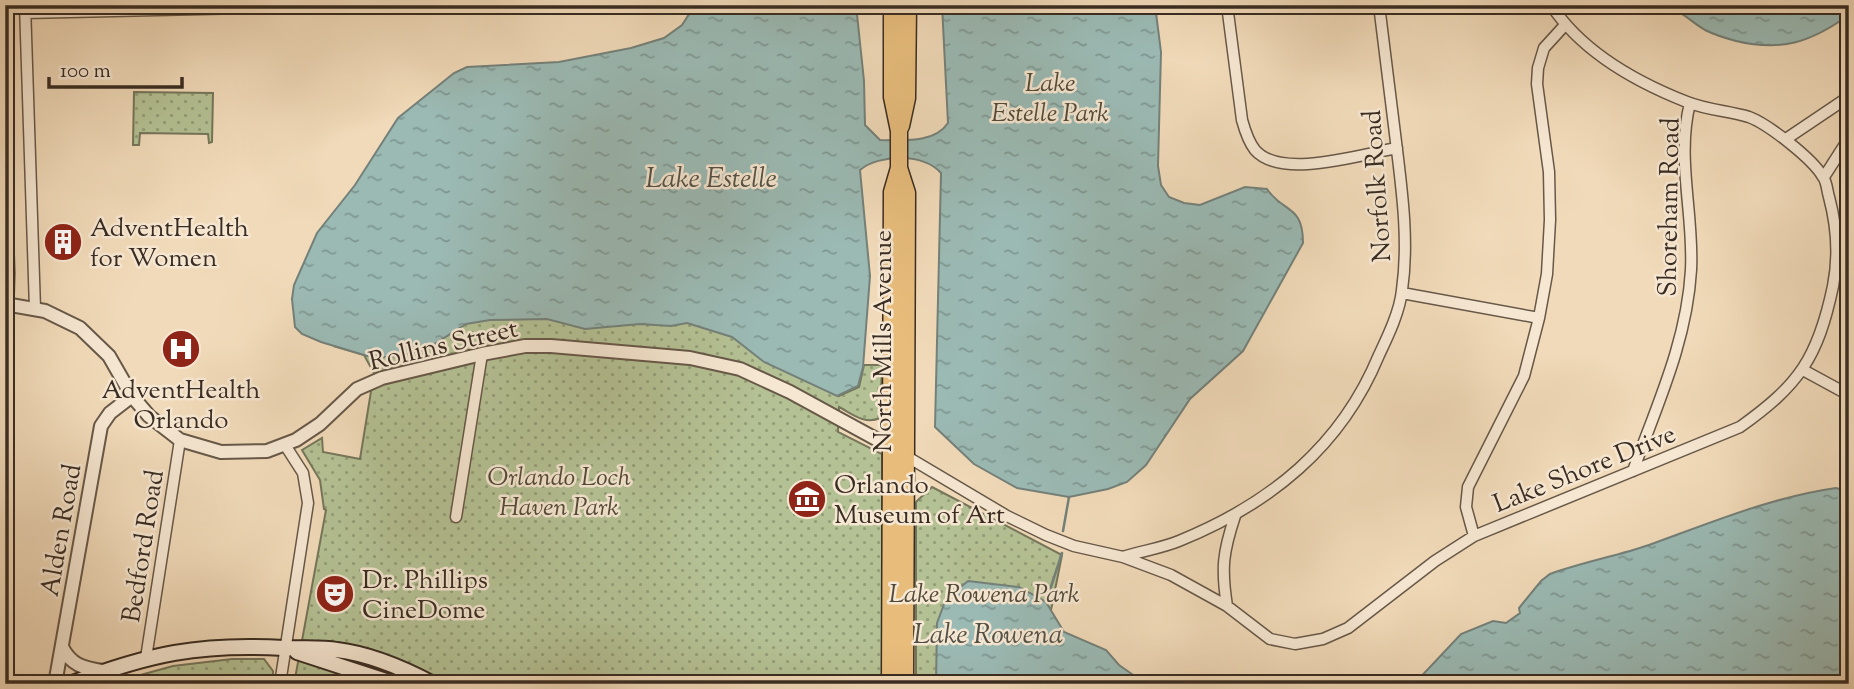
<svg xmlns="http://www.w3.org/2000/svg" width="1854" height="689" viewBox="0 0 1854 689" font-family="'Sorts Mill Goudy',serif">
	<defs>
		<pattern id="park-dots" width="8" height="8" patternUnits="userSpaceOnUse" patternTransform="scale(1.75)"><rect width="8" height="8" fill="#b4c194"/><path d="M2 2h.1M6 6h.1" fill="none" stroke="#939d78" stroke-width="1.8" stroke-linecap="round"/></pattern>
		<pattern id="water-ripples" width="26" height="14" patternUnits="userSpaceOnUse" patternTransform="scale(1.75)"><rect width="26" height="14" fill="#9bbab4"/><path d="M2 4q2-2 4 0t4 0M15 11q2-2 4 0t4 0" fill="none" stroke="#7f9792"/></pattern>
	</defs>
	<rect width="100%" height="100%" fill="#f1dab9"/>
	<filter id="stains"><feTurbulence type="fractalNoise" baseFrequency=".00286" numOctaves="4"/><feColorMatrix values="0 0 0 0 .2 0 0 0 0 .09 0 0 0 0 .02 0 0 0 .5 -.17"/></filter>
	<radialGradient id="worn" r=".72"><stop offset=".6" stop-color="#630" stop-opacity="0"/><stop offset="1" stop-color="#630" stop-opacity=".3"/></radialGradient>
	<path fill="url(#park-dots)" stroke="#76765b" stroke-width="2" d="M134 92 213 93 212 142 209 143 208 134 140 133 139 145H133Z
		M666 300 839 367V396L859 387 864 365H882L880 418C865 425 852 414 839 407L838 432 882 454V684H294L326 510 324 509 320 480 302 450 322 438 323 452 360 459 374 373 364 355 337 347 436 323Z
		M932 487 1062 555 1048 625V684H916V502Z
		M232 659H264L273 671V684H108L173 666Z"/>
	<path fill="url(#water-ripples)" stroke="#74817a" stroke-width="2" d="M695 5H856L864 81 865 125 880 140C902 140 934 144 948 123L942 5H1155L1161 52 1158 166 1161 185 1169 197 1184 203 1200 205 1245 187 1267 189C1283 213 1303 204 1303 243L1243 351 1190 399 1146 465 1127 482 1108 489 1069 497 1017 488 974 464 935 427 941 173C924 153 879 154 860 170L870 276 863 367 858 386 837 396 764 362 732 337 687 323 671 326 640 324 585 329 547 319 490 320 466 324 425 350 398 356 374 358 321 342 302 334 295 327 292 299 294 285 317 233 355 185 398 118 454 73 467 67 559 62 631 48 664 38 682 25Z
		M1663 5H1849V15C1811 42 1782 52 1736 41 1725 38 1715 35 1705 30 1688 20 1683 11 1663 5Z
		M1836 488 1849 492V684H1414L1461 634 1493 621 1506 623 1520 613 1519 608 1541 581 1550 574C1583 562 1617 556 1649 545 1710 523 1772 497 1836 488Z
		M968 581 1019 587 1046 602 1064 632 1106 650 1119 665 1146 684H936L937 623 946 599Z"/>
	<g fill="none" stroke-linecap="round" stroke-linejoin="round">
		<path stroke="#74817a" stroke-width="2.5" d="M1063 531 1069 497
			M1046 602 1062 553"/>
		<g stroke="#675848" stroke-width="13">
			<path id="minor" d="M25 5 35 309
				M1227 5 1242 120C1245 131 1248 141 1255 150 1281 180 1362 154 1397 148
				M25 13 286 7 287 5
				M1786 139 1844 100H1849
				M1824 177 1849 138
				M1402 293 1539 318
				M1803 370 1849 395
				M906 456 1007 516 1046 535 1074 546 1123 557 1171 575 1227 606 1270 639 1295 644 1323 639 1348 628 1435 561 1474 536 1740 427C1799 385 1818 358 1833 286 1839 256 1837 227 1829 197 1827 191 1827 182 1823 177 1813 159 1768 124 1749 117 1729 111 1707 110 1687 102 1636 82 1582 52 1551 5
				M1633 471C1657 405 1687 341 1691 270 1694 214 1676 158 1690 103
				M456 517 482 354
				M1474 536 1466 507 1468 487 1524 376 1539 318 1547 274 1550 220 1549 172 1537 84 1538 68 1544 48 1565 25
				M1123 557C1142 551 1162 548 1179 541 1270 504 1341 447 1379 355 1388 336 1400 311 1402 290 1409 241 1402 191 1396 142 1390 97 1385 51 1379 5
				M1227 606C1221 568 1223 552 1235 516
				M146 658 180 440
				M280 684 308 503 303 473 285 445"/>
		</g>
		<g stroke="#675848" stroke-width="16">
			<path id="tertiary" d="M5 304 45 311 80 328 109 356 132 396 149 416 180 440 221 452 267 451 296 440 320 424 357 389 382 378 482 354 525 346H551L690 358 740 369 790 392 898 451
				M62 647C71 665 83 668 102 671
				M55 684 101 426 110 413 132 396"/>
		</g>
		<g stroke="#392c22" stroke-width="18">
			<path id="secondary" d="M297 652 395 684
				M70 684C148 654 200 643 284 648 301 649 320 647 337 650 370 654 403 668 433 684"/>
		</g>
		<g stroke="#392c22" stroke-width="19">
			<path id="primary" d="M901 126 907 98 908 5
				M899 168 907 193 905 684
				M890 684 892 192 899 168V131L892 97V5"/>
		</g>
		<use href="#minor" stroke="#f6e7d2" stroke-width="10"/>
		<use href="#tertiary" stroke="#f6e7d2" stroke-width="12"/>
		<use href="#secondary" stroke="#f6e7d2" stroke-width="14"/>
		<use href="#primary" stroke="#e8bd7c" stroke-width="16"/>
		<g stroke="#392c22" stroke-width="5">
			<path id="rail" d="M5 383 12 317 13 273 6 5"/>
		</g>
		<use href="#rail" stroke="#f6e7d2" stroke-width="2.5" stroke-dasharray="8" stroke-linecap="butt"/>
	</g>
	<defs>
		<g id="building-disc" transform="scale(2.0125)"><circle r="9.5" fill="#8f2418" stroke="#f6e7d2"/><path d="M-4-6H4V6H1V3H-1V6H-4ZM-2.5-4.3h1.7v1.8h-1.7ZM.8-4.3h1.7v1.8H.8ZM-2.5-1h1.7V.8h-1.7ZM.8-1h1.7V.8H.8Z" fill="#fff"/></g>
		<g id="hospital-disc" transform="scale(2.0125)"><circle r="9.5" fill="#8f2418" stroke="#f6e7d2"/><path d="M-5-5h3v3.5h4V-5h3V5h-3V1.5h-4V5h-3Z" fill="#fff"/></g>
		<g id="museum-disc" transform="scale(2.0125)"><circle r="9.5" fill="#8f2418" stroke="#f6e7d2"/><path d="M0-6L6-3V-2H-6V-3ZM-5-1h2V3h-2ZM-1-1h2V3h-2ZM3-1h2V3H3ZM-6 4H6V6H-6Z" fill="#fff"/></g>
		<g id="theatre-disc" transform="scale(2.0125)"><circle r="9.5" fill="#8f2418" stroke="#f6e7d2"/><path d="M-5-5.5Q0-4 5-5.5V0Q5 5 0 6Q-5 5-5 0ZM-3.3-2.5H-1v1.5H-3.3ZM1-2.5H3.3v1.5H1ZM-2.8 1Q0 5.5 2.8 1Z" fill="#fff"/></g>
	</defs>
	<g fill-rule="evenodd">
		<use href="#building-disc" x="63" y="242"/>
		<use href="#hospital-disc" x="181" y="349"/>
		<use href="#museum-disc" x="807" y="499"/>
		<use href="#theatre-disc" x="335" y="594"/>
	</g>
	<g text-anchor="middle" stroke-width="5" stroke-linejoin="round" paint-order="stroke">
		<g font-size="26" font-style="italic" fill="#524a39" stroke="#f6e7d2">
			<text x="1050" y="91">Lake<tspan x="1050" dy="30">Estelle Park</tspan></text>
			<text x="559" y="485">Orlando Loch<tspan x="559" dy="30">Haven Park</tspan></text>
			<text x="984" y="602">Lake Rowena Park</text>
		</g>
		<g font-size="26" fill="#392c22" stroke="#f6e7d2">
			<text transform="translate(1376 186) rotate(-94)" y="9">Norfolk Road</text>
			<text transform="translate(1668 207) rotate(-89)" y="9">Shoreham Road</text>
			<text transform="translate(882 341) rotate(-90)" y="9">North Mills Avenue</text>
			<text transform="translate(443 344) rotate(-13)" y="9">Rollins Street</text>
			<text transform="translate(1584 468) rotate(-22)" y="9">Lake Shore Drive</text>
			<text transform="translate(60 530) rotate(-80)" y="9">Alden Road</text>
			<text transform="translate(142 546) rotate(-81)" y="9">Bedford Road</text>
		</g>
		<g font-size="26" fill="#392c22" stroke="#f6e7d2" text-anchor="start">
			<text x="90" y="236">AdventHealth<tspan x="90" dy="30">for Women</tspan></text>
			<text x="181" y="398" text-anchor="middle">AdventHealth<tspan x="181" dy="30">Orlando</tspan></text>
			<text x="834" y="493">Orlando<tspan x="834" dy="30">Museum of Art</tspan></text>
			<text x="362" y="588">Dr. Phillips<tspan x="362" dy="30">CineDome</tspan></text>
		</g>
		<g font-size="28" font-style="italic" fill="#525046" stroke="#f6e7d2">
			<text x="711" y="187">Lake Estelle</text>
			<text x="988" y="643">Lake Rowena</text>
		</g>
	</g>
	<rect width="1854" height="689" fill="none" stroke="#f1dab9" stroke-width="28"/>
	<rect x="7" y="7" width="1840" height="675" fill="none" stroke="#392c22" stroke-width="3.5"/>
	<rect x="14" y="14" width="1826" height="661" fill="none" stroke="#392c22" stroke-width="2"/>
	<path d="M49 77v10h133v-10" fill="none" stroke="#392c22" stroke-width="3.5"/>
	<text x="60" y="77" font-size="21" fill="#392c22" stroke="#f6e7d2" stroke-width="5" paint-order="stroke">100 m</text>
	<rect width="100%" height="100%" filter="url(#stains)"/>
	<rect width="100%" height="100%" fill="url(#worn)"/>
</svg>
